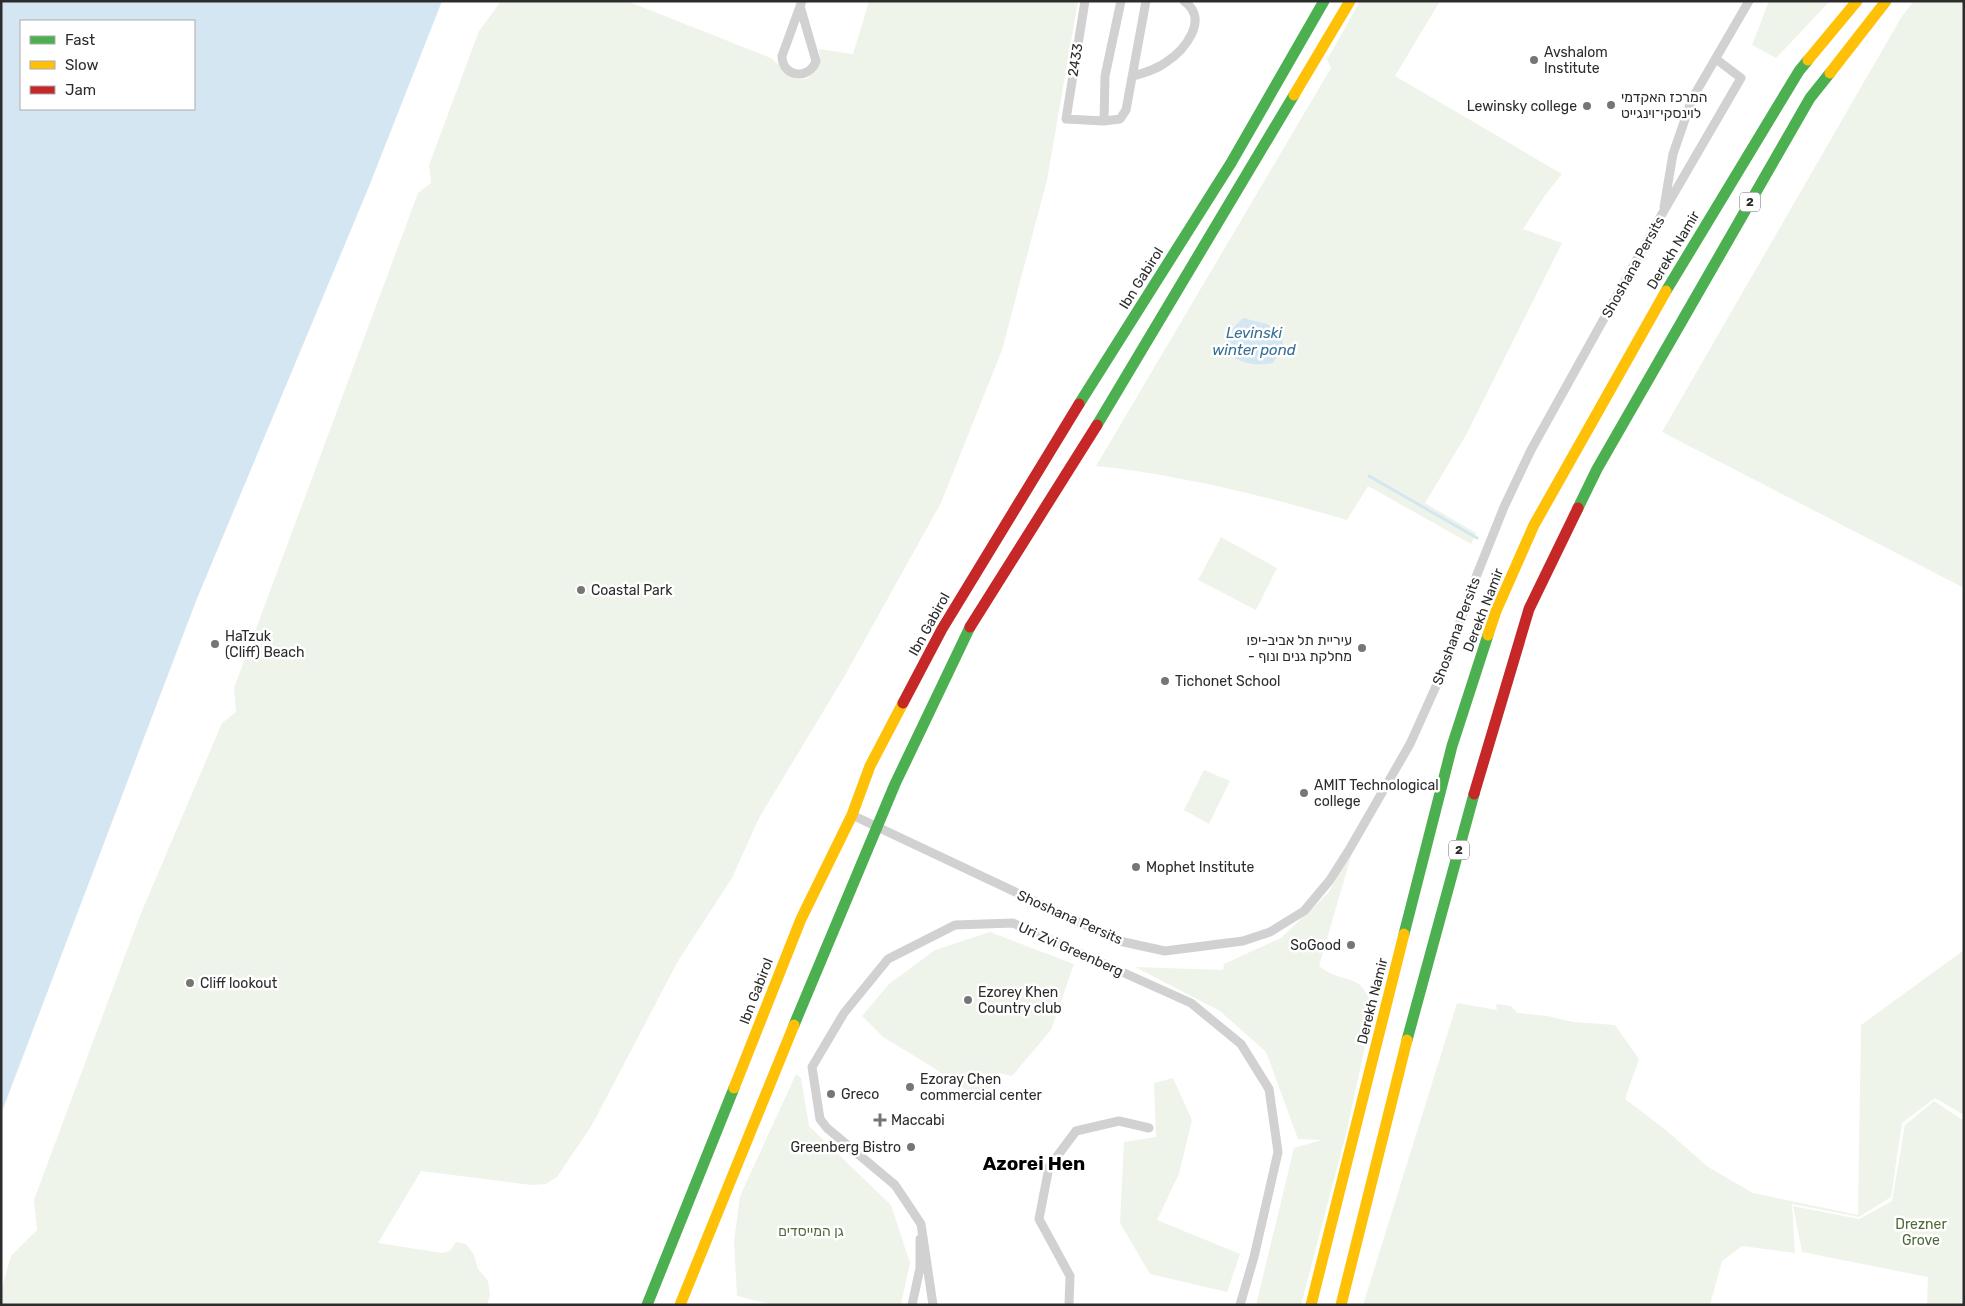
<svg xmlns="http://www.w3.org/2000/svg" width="1965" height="1306" viewBox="0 0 1965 1306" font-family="Rubik,'Noto Sans Hebrew',sans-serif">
	<rect width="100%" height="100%" fill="#fff"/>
	<path fill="#eff4ea" d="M501 1H627L771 58 795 79H807C818 70 821 63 819 49L853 54 869 1H1078L1047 180 1002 350 941 503 844 677 759 818 732 878 678 961 592 1125 557 1177 546 1184 531 1185 421 1171 378 1243 442 1253 450 1251 456 1242 466 1244 474 1255 478 1269 488 1281 490 1295 487 1305H1V1291L11 1256 37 1230 34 1200 139 918 222 723 236 712 234 688 418 193 431 183 429 165 479 31Z
		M1360 1H1440L1395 76 1562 174 1546 194 1523 229 1562 243 1466 435 1425 503 1476 533 1471 544 1368 486 1347 520C1265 496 1181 475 1096 466L1331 68 1327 60Z
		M1769 1H1830L1776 58 1752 45Z
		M1914 1H1964V588L1662 432 1902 16Z
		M1221 537 1277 568 1256 610 1198 580Z
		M1204 770 1230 781 1209 824 1184 810Z
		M1352 853 1319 966C1346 987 1361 969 1373 1009L1346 1134 1301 1305H1256L1294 1148 1322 1140 1298 1139 1266 1052 1220 1011 1135 967 1223 970 1224 964 1281 938 1328 893Z
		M990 932 1074 964 1051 1030 1012 1076 998 1073 989 1088 974 1096 934 1068 883 1037 862 1016 889 984 935 950Z
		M1964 950V1115L1935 1098 1902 1123 1891 1197 1859 1217 1792 1204 1795 1253 1742 1246 1722 1261 1710 1305H1363L1457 1003 1497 1010 1496 1004 1511 1006 1517 1013 1548 1016 1573 1022 1615 1025 1639 1059 1625 1099 1666 1130 1708 1167 1753 1193 1858 1215 1861 1025Z
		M796 1074 801 1078 809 1126 891 1205 910 1263 901 1304 774 1305 737 1296 734 1241 740 1196Z
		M1173 1078 1192 1120 1179 1174 1157 1220 1240 1254 1227 1292 1150 1274 1120 1223 1124 1142 1156 1137 1154 1083Z
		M1934 1101 1964 1121V1305H1927L1928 1277 1802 1252 1793 1206 1859 1219 1892 1201 1905 1125Z"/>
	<path fill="#d4e6f2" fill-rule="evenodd" d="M1 1H442L368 189 196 601 1 1114ZM21 21H194V109H21Z
		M1243 318 1267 324 1282 335 1283 346 1273 363C1256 366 1243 364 1228 354 1224 338 1231 329 1243 318Z"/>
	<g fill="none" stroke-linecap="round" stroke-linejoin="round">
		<path stroke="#d4e6f2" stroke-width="3" d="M1369 476 1477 538"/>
		<path stroke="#d1d1d1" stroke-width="9" d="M1085 1 1066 119 1104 121 1120 119 1126 110 1146 1
			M800 6 816 61C809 81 782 77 782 56L802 1
			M1133 76C1144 73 1155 70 1165 63 1185 50 1210 19 1184 1
			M1104 121 1105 76 1121 1
			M1664 207 1673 154 1692 99 1749 1
			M852 815 1119 941 1165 951 1243 941 1270 932 1304 911 1330 880 1349 850 1410 744 1446 664 1470 592 1504 507 1531 450 1662 214 1741 78 1716 59
			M912 1305 920 1268V1239
			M933 1305 921 1224 895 1185 827 1128 820 1119 812 1067 844 1013 888 959 955 925 1013 923 1191 1003 1241 1044 1269 1089 1278 1152 1254 1257 1240 1305
			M1069 1305 1070 1276 1039 1219 1049 1167 1076 1131 1119 1121 1149 1128"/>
		<path stroke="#4caf50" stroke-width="11" d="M1666 291 1799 71 1808 60
			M1079 404 1231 163 1324 1
			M1097 425 1294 95
			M1578 508 1597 469 1810 98 1830 73
			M1404 934 1452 746 1488 635
			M794 1025 895 784 970 627
			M1407 1040 1474 794
			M647 1305 734 1088"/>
		<path stroke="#ffc107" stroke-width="11" d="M1808 60 1857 1
			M1830 73 1886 1
			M1294 95 1350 1
			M1488 635 1496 611 1534 525 1666 291
			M734 1088 801 919 852 815 870 766 903 703
			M680 1305 794 1025
			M1311 1305 1404 934
			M1341 1305 1407 1040"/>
		<path stroke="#c62828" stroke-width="11" d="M970 627 1097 425
			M903 703 942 629 1079 404
			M1474 794 1529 609 1578 508"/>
	</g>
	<g fill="#767676" stroke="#fff" stroke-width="2">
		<circle cx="1534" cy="60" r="5"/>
		<circle cx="1611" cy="105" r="5"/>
		<circle cx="1587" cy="106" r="5"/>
		<circle cx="581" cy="590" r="5"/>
		<circle cx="215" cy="644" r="5"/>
		<circle cx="1362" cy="648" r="5"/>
		<circle cx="1165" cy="681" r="5"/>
		<circle cx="1304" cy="793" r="5"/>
		<circle cx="1136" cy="867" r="5"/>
		<circle cx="1351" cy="945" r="5"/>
		<circle cx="190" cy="983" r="5"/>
		<circle cx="968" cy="1000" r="5"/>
		<circle cx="910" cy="1087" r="5"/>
		<circle cx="831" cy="1094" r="5"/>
		<path d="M877.5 1112.5h5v5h5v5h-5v5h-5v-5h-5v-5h5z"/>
		<circle cx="911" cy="1147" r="5"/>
	</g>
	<g text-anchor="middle" stroke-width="5" stroke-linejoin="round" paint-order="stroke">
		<g fill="#fff" stroke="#6b6b6b" stroke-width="1">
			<rect x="1740" y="192.5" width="20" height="19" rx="4"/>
			<rect x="1449" y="840.5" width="20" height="19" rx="4"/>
		</g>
		<g font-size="12" font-weight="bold" fill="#2c2c2c">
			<text x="1750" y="206">2</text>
			<text x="1459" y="854">2</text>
		</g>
		<g font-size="14" fill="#2c2c2c" stroke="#fff" text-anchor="start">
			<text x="1544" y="57">Avshalom<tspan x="1544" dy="16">Institute</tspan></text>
			<text x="1621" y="102">המרכז האקדמי<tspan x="1621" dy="16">לוינסקי־וינגייט</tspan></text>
			<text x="1577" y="111" text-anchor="end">Lewinsky college</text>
			<text x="591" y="595">Coastal Park</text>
			<text x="225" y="641">HaTzuk<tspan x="225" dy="16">(Cliff) Beach</tspan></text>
			<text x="1352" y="645" text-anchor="end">עיריית תל אביב-יפו<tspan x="1352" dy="16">- מחלקת גנים ונוף</tspan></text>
			<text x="1175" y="686">Tichonet School</text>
			<text x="1314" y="790">AMIT Technological<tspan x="1314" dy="16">college</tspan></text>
			<text x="1146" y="872">Mophet Institute</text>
			<text x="1341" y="950" text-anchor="end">SoGood</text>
			<text x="200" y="988">Cliff lookout</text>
			<text x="978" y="997">Ezorey Khen<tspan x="978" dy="16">Country club</tspan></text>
			<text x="920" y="1084">Ezoray Chen<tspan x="920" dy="16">commercial center</tspan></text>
			<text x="841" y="1099">Greco</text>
			<text x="891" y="1125">Maccabi</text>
			<text x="901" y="1152" text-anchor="end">Greenberg Bistro</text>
		</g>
		<g font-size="14" fill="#2c2c2c" stroke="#fff">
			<text transform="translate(1075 60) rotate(-81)" y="5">2433</text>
			<text transform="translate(1673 250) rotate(-59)" y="5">Derekh Namir</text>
			<text transform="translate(1633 267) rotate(-61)" y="5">Shoshana Persits</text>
			<text transform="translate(1141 278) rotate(-58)" y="5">Ibn Gabirol</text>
			<text transform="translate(1483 610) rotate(-69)" y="5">Derekh Namir</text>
			<text transform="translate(929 624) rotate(-61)" y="5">Ibn Gabirol</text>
			<text transform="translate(1456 631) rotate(-70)" y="5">Shoshana Persits</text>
			<text transform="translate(1070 917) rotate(24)" y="5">Shoshana Persits</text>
			<text transform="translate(1071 949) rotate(24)" y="5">Uri Zvi Greenberg</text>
			<text transform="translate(756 991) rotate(-69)" y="5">Ibn Gabirol</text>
			<text transform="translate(1372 1001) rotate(-76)" y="5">Derekh Namir</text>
		</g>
		<g font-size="14" fill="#4f6a37" stroke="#fff">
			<text x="1921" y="1229">Drezner<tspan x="1921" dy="16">Grove</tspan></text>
			<text x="811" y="1236">גן המייסדים</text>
		</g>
		<g font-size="15" font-style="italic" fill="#356f93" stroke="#fff">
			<text x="1254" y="338">Levinski<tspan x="1254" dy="17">winter pond</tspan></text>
		</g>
		<g font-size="19" font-weight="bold" fill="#000" stroke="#fff">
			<text x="1034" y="1170">Azorei Hen</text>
		</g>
	</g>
	<rect width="1965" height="1306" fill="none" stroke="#2c2c2c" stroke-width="5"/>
	<rect x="20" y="20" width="175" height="90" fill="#ffffff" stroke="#ababab"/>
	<rect x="30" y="36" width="25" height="8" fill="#4caf50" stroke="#ababab"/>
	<text x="65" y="45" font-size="15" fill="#2c2c2c">Fast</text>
	<rect x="30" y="61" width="25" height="8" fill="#ffc107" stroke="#ababab"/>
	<text x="65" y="70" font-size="15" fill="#2c2c2c">Slow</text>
	<rect x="30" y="86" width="25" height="8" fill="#c62828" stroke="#ababab"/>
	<text x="65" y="95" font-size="15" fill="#2c2c2c">Jam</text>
</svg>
